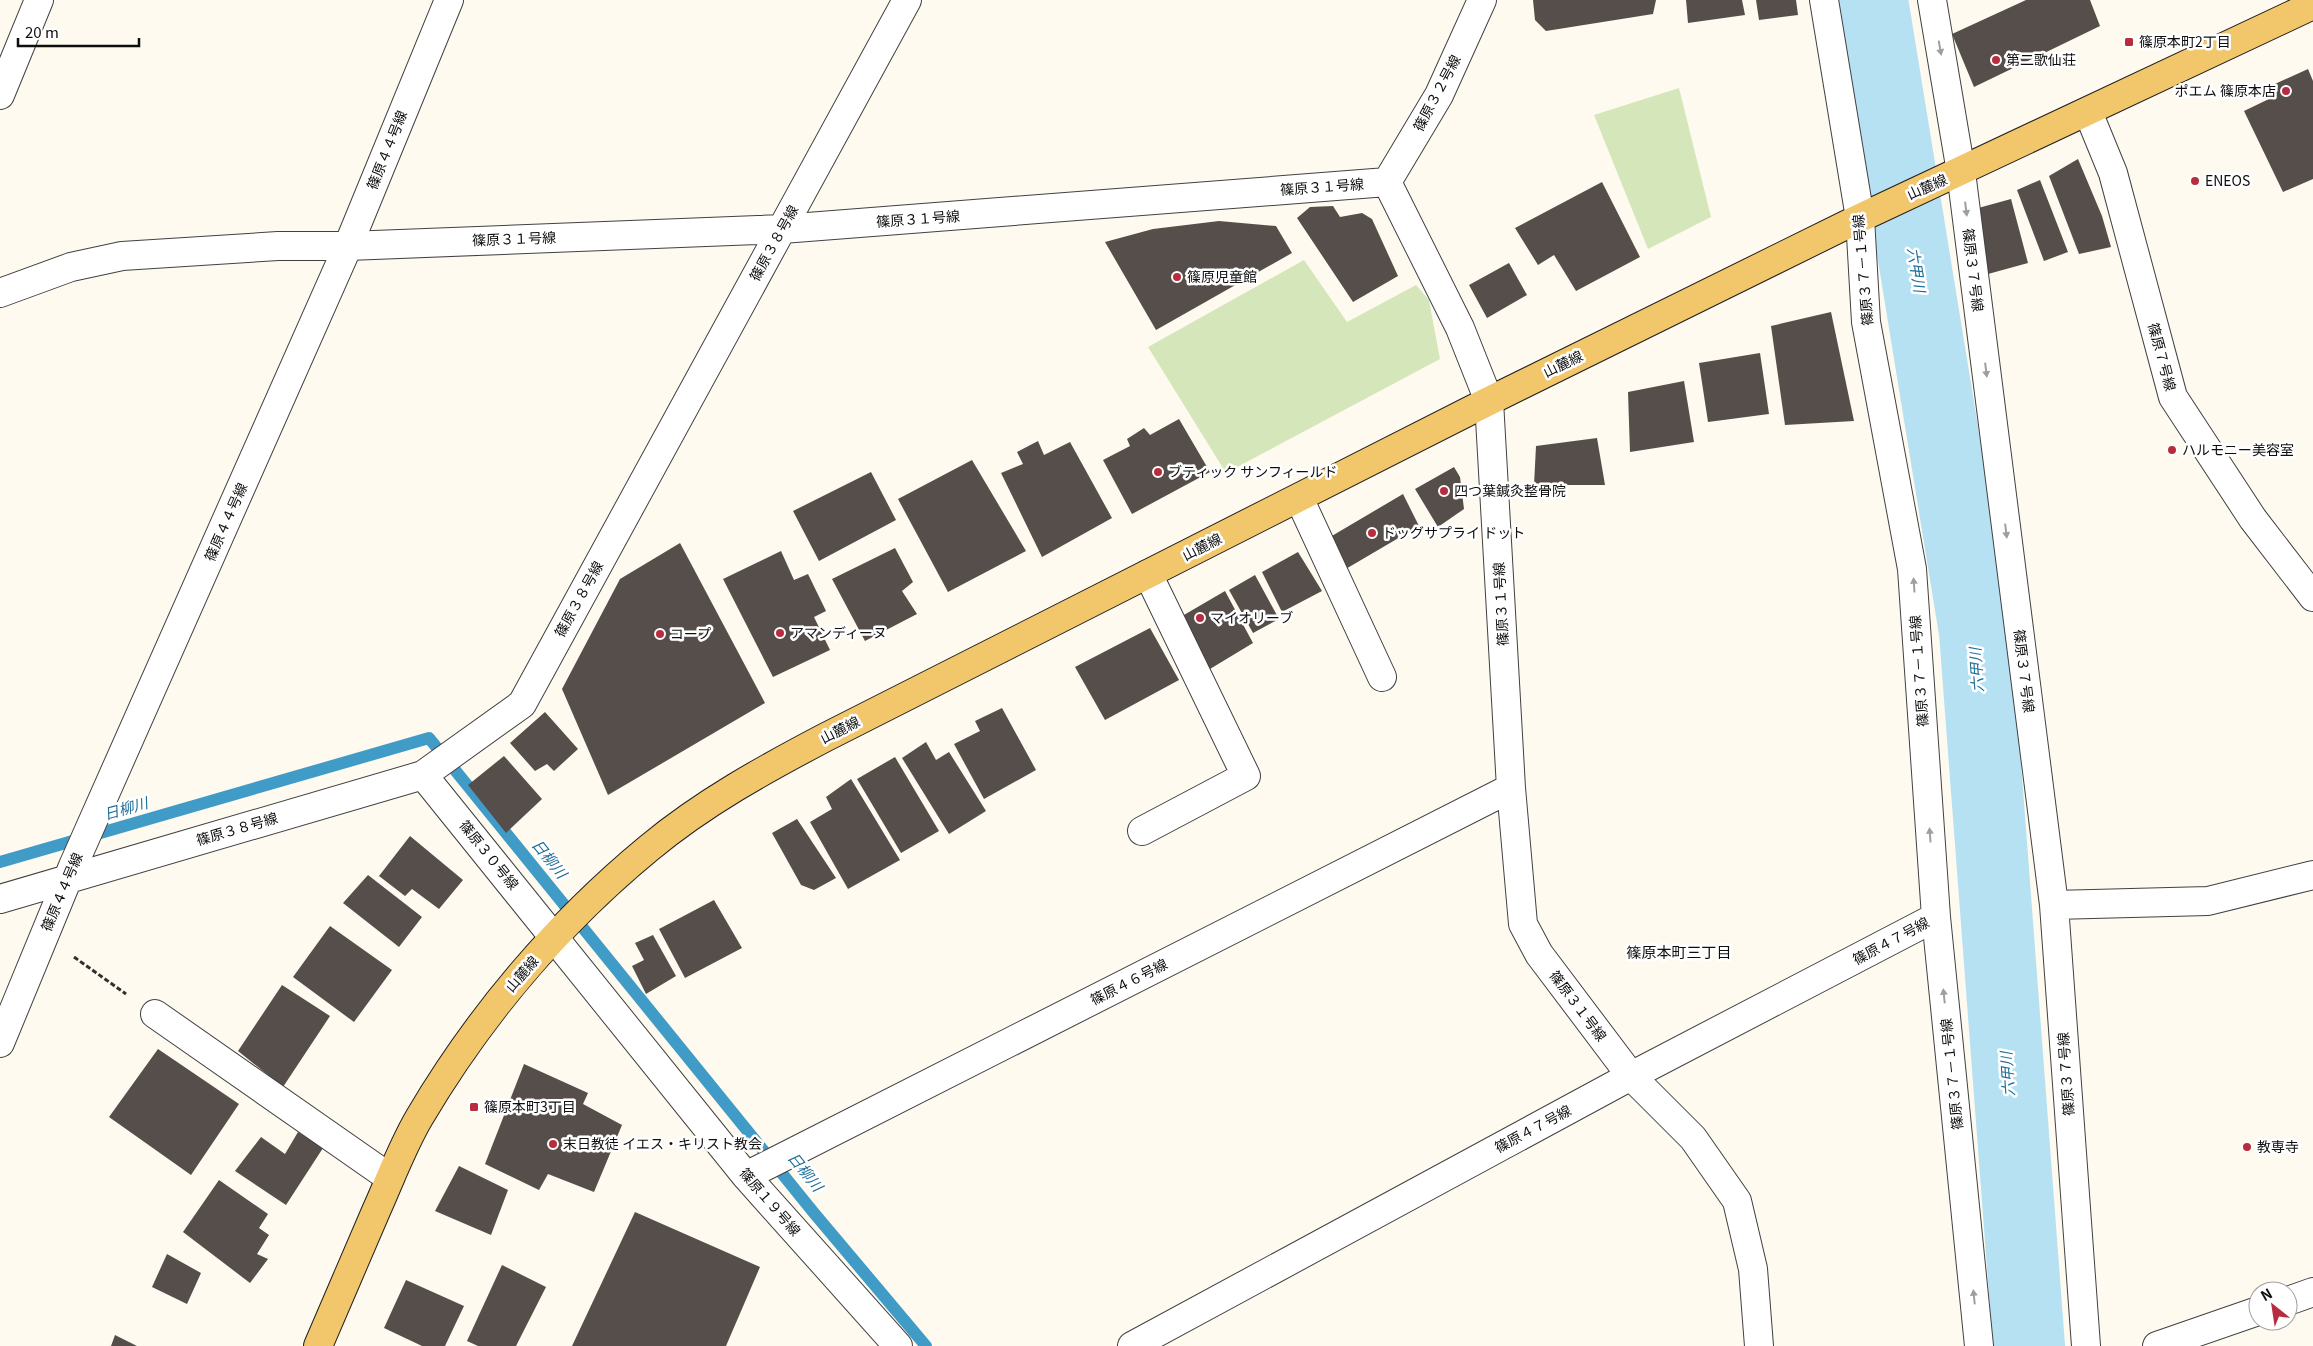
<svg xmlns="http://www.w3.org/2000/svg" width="2313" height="1346" viewBox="0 0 2313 1346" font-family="Georgia,'Noto Sans JP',serif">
	<rect width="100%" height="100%" fill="#fefaef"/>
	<path fill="#d5e7ba" d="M1679 88 1711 217 1648 249 1594 115Z
		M1304 260 1347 322 1416 285 1429 300 1440 359 1226 473 1148 347Z"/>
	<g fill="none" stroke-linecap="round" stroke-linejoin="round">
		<path stroke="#409cc7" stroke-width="12" d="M0 862 429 738 814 1213 926 1346"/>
		<path stroke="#b6e1f3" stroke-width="72" d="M1872 0 1975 632 2029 1346"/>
	</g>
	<path fill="#564e4a" d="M1533 0H1656L1653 14 1546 31 1535 20Z
		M1686 0H1742L1745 15 1688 23Z
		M1756 0H1796L1798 15 1759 20Z
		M2026 0H2090L2100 26 1974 87 1952 34Z
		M2308 69 2313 81V179L2283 192 2244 111 2271 98 2266 88Z
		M2078 159 2102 216 2111 247 2079 254 2049 176Z
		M2040 180 2068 252 2044 261 2017 190Z
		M1602 182 1640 257 1576 291 1554 255 1538 265 1515 228Z
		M2011 199 2028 263 1988 274 1971 210Z
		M1333 206 1340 217 1362 213 1372 219 1398 276 1353 302 1297 218 1310 207Z
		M1219 221 1276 226 1292 253 1156 330 1105 242 1153 229Z
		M1509 263 1527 295 1487 318 1469 285Z
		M1831 312 1854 421 1785 425 1771 326Z
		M1760 353 1769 414 1708 422 1699 363Z
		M1684 381 1694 442 1630 452 1628 392Z
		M1179 419 1210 472 1132 514 1103 460 1130 446 1127 439 1144 428 1150 435Z
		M1597 438 1605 485H1534L1536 446Z
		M1038 441 1044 455 1070 442 1112 518 1042 557 1001 473 1023 464 1017 452Z
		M972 460 1026 551 948 592 898 499Z
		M1454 467 1460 477 1464 509 1438 527 1415 489Z
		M871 472 896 520 819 561 793 511Z
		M1403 494 1419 526 1344 570 1325 540Z
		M680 543 765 703 608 795 562 689 620 579Z
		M895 548 913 582 902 591 917 614 865 641 832 579Z
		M781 551 794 580 808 574 826 611 814 617 830 650 773 677 723 579Z
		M1298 552 1322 591 1282 612 1262 572Z
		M1255 575 1279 619 1253 633 1229 590Z
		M1225 591 1253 643 1205 672 1177 619Z
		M1150 628 1179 680 1105 720 1075 667Z
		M1002 708 1036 770 984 799 954 744 980 731 975 721Z
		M545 712 578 749 554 771 547 764 535 771 510 743Z
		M926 742 936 760 949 752 986 811 949 834 902 758Z
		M504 756 542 799 506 833 468 785Z
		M895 757 939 831 901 853 857 779Z
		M851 779 900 860 848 889 810 822 832 809 826 797Z
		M797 819 836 878 814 890 801 885 772 833Z
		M410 836 463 880 439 909 412 889 405 896 379 876Z
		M368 875 422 917 399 947 343 903Z
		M714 900 742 948 685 978 659 929Z
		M330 926 392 970 354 1022 293 977Z
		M653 935 676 976 646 994 632 966 644 960 635 943Z
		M282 985 330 1016 283 1087 238 1051Z
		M158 1049 239 1104 191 1175 109 1117Z
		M524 1064 588 1093 583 1104 622 1125 594 1192 548 1174 539 1190 485 1164Z
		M298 1132 323 1148 286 1205 235 1171 261 1137 285 1154Z
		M459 1166 508 1190 491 1235 435 1211Z
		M219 1180 268 1214 259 1228 269 1235 257 1254 268 1259 250 1283 183 1232Z
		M635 1212 760 1267 726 1346H572Z
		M167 1254 201 1273 187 1304 152 1287Z
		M502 1265 546 1287 516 1346H478L467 1341Z
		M406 1280 464 1306 445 1346H422L384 1328Z
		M115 1335 137 1346H111Z"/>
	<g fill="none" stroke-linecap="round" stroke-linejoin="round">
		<g stroke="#414141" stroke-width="30">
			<path id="minor" d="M1824 0 1860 218 1866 322 1912 569 1936 917 1979 1346
				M1932 0 1961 172 2054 905 2086 1346
				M0 95 39 0
				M2088 112 2113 173 2173 397 2253 519 2313 597
				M1387 182 1460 328 1489 401 1511 788 1523 924 1539 954 1631 1076 1693 1138 1737 1201 1753 1269 1759 1346
				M1387 182 1439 95 1482 0
				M0 293 71 267 122 256 278 246H348L782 229 1387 182
				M1299 498 1382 677
				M423 775 746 1176 898 1346
				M1142 831 1246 776 1148 574
				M0 899 423 775 522 704 907 0
				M2054 905 2208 901 2313 875
				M155 1014 390 1178
				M0 1043 73 866 348 246 449 0
				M746 1176 1511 788
				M2288 1301 2313 1292
				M1132 1346 1631 1076 1936 917
				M2157 1346 2258 1311"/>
		</g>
		<g stroke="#1f1f1f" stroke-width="30">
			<path id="major" d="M318 1346C337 1301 357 1256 376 1211 390 1180 402 1147 419 1118 479 1016 558 923 649 848 703 803 765 769 826 737L1489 401 1860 218 2313 5"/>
		</g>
		<path stroke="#303030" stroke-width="3" stroke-dasharray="5 2.5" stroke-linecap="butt" d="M74 957 126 994"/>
		<use href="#minor" stroke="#fff" stroke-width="28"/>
		<use href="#major" stroke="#f2c66b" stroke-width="28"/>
	</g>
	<defs><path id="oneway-solid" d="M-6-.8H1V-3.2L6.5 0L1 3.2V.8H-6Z" transform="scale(1.25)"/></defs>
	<g fill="#9f9f9f">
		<use href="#oneway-solid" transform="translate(1940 48) rotate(80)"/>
		<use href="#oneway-solid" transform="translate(1966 209) rotate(83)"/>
		<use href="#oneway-solid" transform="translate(1986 370) rotate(83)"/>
		<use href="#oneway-solid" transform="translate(2006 531) rotate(83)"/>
		<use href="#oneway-solid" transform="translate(1914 585) rotate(-94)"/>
		<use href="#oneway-solid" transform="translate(1930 835) rotate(-94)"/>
		<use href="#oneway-solid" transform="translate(1944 996) rotate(-96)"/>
		<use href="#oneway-solid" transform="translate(1974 1297) rotate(-96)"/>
	</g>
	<g fill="#b72c3e" stroke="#fff" stroke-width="2">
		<rect x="2124" y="37" width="10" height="10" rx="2.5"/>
		<circle cx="1996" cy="60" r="5"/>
		<circle cx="2286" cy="91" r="5"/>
		<circle cx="2195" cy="181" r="5"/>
		<circle cx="1177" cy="277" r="5"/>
		<circle cx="2172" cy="450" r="5"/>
		<circle cx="1158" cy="472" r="5"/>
		<circle cx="1444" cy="491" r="5"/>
		<circle cx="1372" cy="533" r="5"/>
		<circle cx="1200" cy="618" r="5"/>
		<circle cx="780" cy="633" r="5"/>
		<circle cx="660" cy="634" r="5"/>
		<rect x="469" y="1102" width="10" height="10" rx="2.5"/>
		<circle cx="553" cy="1144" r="5"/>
		<circle cx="2247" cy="1147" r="5"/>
	</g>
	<g text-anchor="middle" stroke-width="5" stroke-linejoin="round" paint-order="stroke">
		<g font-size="14" fill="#0e0e0e" stroke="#fff" text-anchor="start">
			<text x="2139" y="47">篠原本町2丁目</text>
			<text x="2006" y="65">第二歌仙荘</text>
			<text x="2276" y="96" text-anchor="end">ポエム 篠原本店</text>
			<text x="2205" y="186">ENEOS</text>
			<text x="1187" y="282">篠原児童館</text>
			<text x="2182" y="455">ハルモニー美容室</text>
			<text x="1168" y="477">ブティック サンフィールド</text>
			<text x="1454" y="496">四つ葉鍼灸整骨院</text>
			<text x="1382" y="538">ドッグサプライ ドット</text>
			<text x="1210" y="623">マイオリーブ</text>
			<text x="790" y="638">アマンディーヌ</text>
			<text x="670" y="639">コープ</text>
			<text x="484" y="1112">篠原本町3丁目</text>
			<text x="563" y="1149">末日教徒 イエス・キリスト教会</text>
			<text x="2257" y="1152">教専寺</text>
		</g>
		<g font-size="14" fill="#0e0e0e" stroke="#fff">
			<text transform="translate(1437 93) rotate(-62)" y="5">篠原３２号線</text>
			<text transform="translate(387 150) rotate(-68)" y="5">篠原４４号線</text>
			<text transform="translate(1322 187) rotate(-4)" y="5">篠原３１号線</text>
			<text transform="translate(1927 187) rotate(-24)" y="5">山麓線</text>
			<text transform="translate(918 219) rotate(-4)" y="5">篠原３１号線</text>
			<text transform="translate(514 239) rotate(-2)" y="5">篠原３１号線</text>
			<text transform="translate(774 243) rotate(-61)" y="5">篠原３８号線</text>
			<text transform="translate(1863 270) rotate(-95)" y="5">篠原３７－１号線</text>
			<text transform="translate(1973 270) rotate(83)" y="5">篠原３７号線</text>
			<text transform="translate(2162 357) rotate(75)" y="5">篠原７号線</text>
			<text transform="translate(1563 364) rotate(-26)" y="5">山麓線</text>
			<text transform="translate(226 522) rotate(-66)" y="5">篠原４４号線</text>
			<text transform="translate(1202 547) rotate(-27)" y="5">山麓線</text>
			<text transform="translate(579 599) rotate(-61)" y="5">篠原３８号線</text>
			<text transform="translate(1501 604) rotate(-93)" y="5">篠原３１号線</text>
			<text transform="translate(1919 671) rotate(-94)" y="5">篠原３７－１号線</text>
			<text transform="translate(2024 671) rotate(83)" y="5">篠原３７号線</text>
			<text transform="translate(840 730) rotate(-27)" y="5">山麓線</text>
			<text transform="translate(237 829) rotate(-16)" y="5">篠原３８号線</text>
			<text transform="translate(489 855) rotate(51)" y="5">篠原３０号線</text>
			<text transform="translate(62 892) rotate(-67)" y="5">篠原４４号線</text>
			<text transform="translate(1891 941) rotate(-28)" y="5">篠原４７号線</text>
			<text transform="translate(522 974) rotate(-49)" y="5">山麓線</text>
			<text transform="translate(1129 982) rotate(-27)" y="5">篠原４６号線</text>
			<text transform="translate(1578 1006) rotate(53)" y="5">篠原３１号線</text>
			<text transform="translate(1952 1074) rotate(-96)" y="5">篠原３７－１号線</text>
			<text transform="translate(2066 1074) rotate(-94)" y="5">篠原３７号線</text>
			<text transform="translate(1533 1129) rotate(-28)" y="5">篠原４７号線</text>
			<text transform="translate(770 1202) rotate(49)" y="5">篠原１９号線</text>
		</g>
		<g font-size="15" font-style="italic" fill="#1d6d99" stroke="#fff">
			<text transform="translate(1916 270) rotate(81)" y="5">六甲川</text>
			<text transform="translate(1977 670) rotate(-94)" y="5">六甲川</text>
			<text transform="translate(126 809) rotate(-16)" y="5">日柳川</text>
			<text transform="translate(549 859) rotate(51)" y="5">日柳川</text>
			<text transform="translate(2008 1074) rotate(-94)" y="5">六甲川</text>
			<text transform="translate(805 1172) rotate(51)" y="5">日柳川</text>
		</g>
		<g font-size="15" fill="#0e0e0e" stroke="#fff">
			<text x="1679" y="958">篠原本町三丁目</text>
		</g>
	</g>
	<g transform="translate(2273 1306) rotate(330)"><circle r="24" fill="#ffffff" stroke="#9f9f9f"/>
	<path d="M0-4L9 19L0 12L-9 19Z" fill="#b72c3e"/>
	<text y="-8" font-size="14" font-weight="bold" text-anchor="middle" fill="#0e0e0e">N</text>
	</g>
	<path d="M18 38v8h121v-8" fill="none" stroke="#0e0e0e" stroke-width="2.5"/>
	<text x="25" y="38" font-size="15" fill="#0e0e0e" stroke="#ffffff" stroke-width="4" paint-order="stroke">20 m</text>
</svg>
